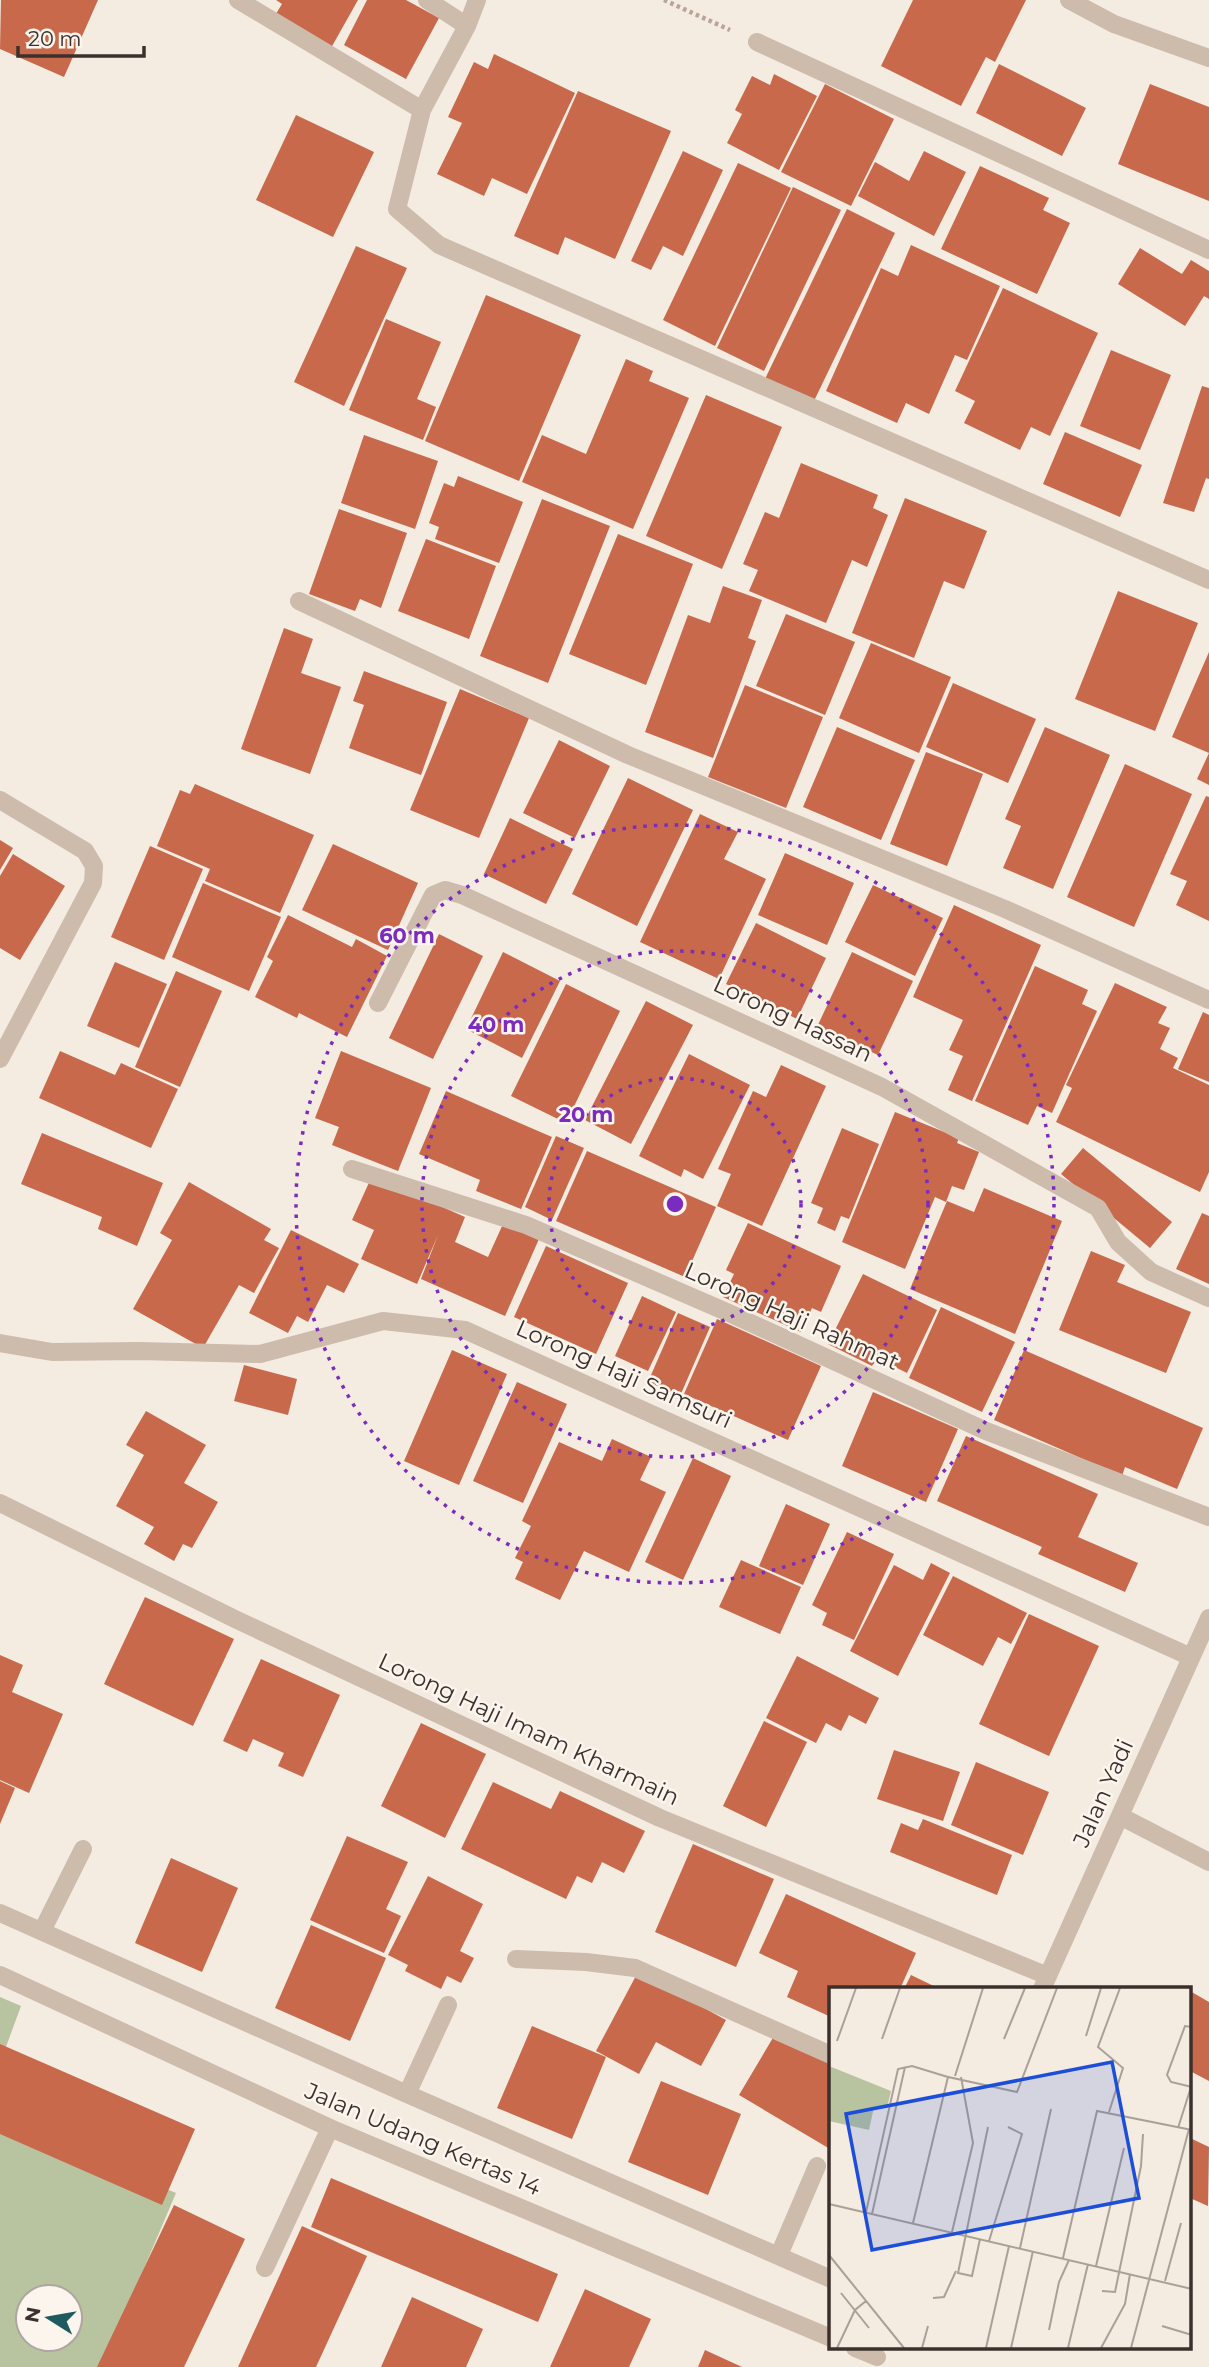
<svg xmlns="http://www.w3.org/2000/svg" width="1209" height="2367" viewBox="0 0 1209 2367" font-family="Montserrat,sans-serif">
	<rect width="100%" height="100%" fill="#f4ebe1"/>
	<path fill="#b8c4a0" fill-rule="evenodd" d="M0 1997 21 2006 0 2063Z
		M0 2120 176 2193 102 2367H0ZM28 2297H70V2339H28Z"/>
	<path fill="#c8694b" d="M1 0H98L64 77 0 49Z
		M276 0H358L331 48 274 17 282 4Z
		M367 0H406L439 18 406 79 344 45Z
		M913 0H1026L995 62 986 57 961 106 881 66Z
		M494 54 575 93 527 194 492 178 484 196 437 174 462 123 448 117 474 62 488 69Z
		M999 64 1086 108 1062 156 976 113Z
		M774 74 817 96 779 170 727 143 742 114 735 110 752 76 770 85Z
		M825 84 894 119 851 206 781 172Z
		M1150 84 1209 107V201L1118 164Z
		M578 91 671 131 615 259 565 237 558 255 514 236Z
		M296 115 374 152 333 237 256 200Z
		M683 151 723 170 683 256 663 246 651 270 631 261Z
		M924 151 966 172 934 236 858 196 875 162 909 181Z
		M738 163 791 188 715 346 663 320Z
		M980 166 1049 198 1043 210 1070 223 1037 294 941 249Z
		M793 187 841 210 764 371 717 348Z
		M847 209 895 233 813 403 765 379Z
		M911 245 1000 286 967 360 955 355 929 414 906 403 897 423 826 391 881 268 898 276Z
		M356 246 407 268 344 406 294 382Z
		M1140 248 1182 274 1191 260 1209 271V299L1204 296 1185 326 1118 284Z
		M1003 288 1098 333 1050 436 1031 427 1020 450 964 423 975 401 955 391Z
		M486 295 581 335 519 481 425 441Z
		M386 319 441 342 417 399 436 407 423 440 349 410Z
		M1111 350 1171 375 1140 450 1080 426Z
		M626 359 653 371 649 381 689 398 633 529 522 482 542 435 586 454Z
		M1202 386 1209 388V479L1206 478 1194 512 1163 503Z
		M706 395 782 427 722 569 646 536Z
		M1065 432 1142 465 1120 517 1043 484Z
		M364 435 438 461 415 529 341 503Z
		M801 463 878 495 873 508 888 515 867 567 852 560 826 623 749 591 758 570 743 564 765 512 779 518Z
		M458 476 523 502 499 563 435 539 439 527 429 523 444 483 454 487Z
		M905 498 987 531 964 589 944 581 914 658 852 633Z
		M542 499 610 526 548 683 480 656Z
		M339 509 407 533 381 608 360 599 355 611 309 594Z
		M618 534 693 564 646 685 569 654Z
		M426 539 496 566 469 639 398 611Z
		M723 586 762 600 748 638 756 641 713 758 645 732 688 615 710 623Z
		M1118 591 1198 623 1155 731 1075 699Z
		M786 614 855 642 825 715 756 686Z
		M284 628 313 639 301 673 341 687 310 774 241 749Z
		M871 643 951 677 919 753 839 718Z
		M1209 652V785L1197 779 1209 753 1172 737Z
		M364 671 447 702 421 775 349 748 364 705 353 701Z
		M953 683 1036 719 1008 783 926 747Z
		M745 685 823 717 786 808 708 777Z
		M460 689 529 718 479 838 410 810Z
		M837 727 915 760 881 840 803 807Z
		M1045 727 1110 755 1053 889 1003 868 1021 826 1005 819Z
		M559 740 610 766 575 838 523 813Z
		M926 752 983 774 947 866 890 844Z
		M1125 764 1192 794 1134 927 1067 897Z
		M628 778 693 810 637 926 572 894Z
		M195 784 314 835 280 913 205 881 210 869 157 846 180 790 190 794Z
		M1206 796 1209 797V921L1176 905 1187 881 1170 874Z
		M700 814 738 832 724 859 766 879 719 979 640 942Z
		M510 818 573 849 546 904 484 874Z
		M0 840 13 848 0 870Z
		M333 844 418 883 388 950 302 910Z
		M150 846 203 869 164 960 111 937Z
		M785 853 854 883 827 945 758 915Z
		M13 854 65 886 20 960 0 948V876Z
		M203 883 281 917 249 991 172 957Z
		M873 885 943 918 915 976 845 942Z
		M954 905 1041 945 972 1101 948 1090 963 1056 949 1050 963 1020 913 997Z
		M288 915 352 947 356 939 387 956 347 1037 299 1013 297 1018 255 997 273 961 267 957Z
		M756 923 826 958 797 1019 726 984Z
		M439 934 483 956 433 1059 389 1038Z
		M503 952 560 981 522 1058 466 1029Z
		M852 952 913 981 878 1055 817 1027Z
		M115 962 167 984 139 1048 87 1026Z
		M1035 966 1088 990 1082 1004 1097 1011 1052 1113 1037 1106 1028 1125 975 1101Z
		M176 971 222 991 180 1087 135 1067Z
		M1115 983 1167 1007 1158 1023 1170 1028 1160 1049 1178 1058 1173 1068 1209 1085V1172L1200 1192 1056 1122 1072 1088 1066 1085Z
		M566 984 620 1011 566 1123 511 1096Z
		M646 1001 693 1025 631 1144 585 1120Z
		M1203 1012 1209 1015V1082L1178 1069Z
		M60 1051 115 1075 121 1063 178 1089 151 1148 39 1098Z
		M341 1051 431 1088 398 1171 332 1145 339 1127 315 1118Z
		M689 1054 750 1085 703 1179 684 1169 681 1177 639 1156Z
		M781 1065 826 1086 762 1226 717 1206 731 1174 718 1169 753 1091 766 1097Z
		M446 1091 552 1137 521 1209 476 1191 480 1180 419 1154Z
		M895 1112 959 1138 957 1143 979 1152 964 1190 952 1186 946 1202 935 1197 905 1269 842 1242Z
		M842 1128 879 1144 849 1219 841 1216 835 1231 817 1223 823 1208 811 1203Z
		M42 1133 163 1183 137 1246 98 1229 102 1217 21 1184Z
		M556 1136 584 1148 552 1220 525 1207Z
		M1083 1148 1172 1222 1150 1248 1061 1174Z
		M587 1151 716 1207 685 1277 556 1221Z
		M372 1176 465 1217 455 1242 488 1257 503 1224 539 1239 505 1316 421 1279 438 1235 417 1284 361 1259 374 1230 352 1220Z
		M189 1182 271 1229 264 1240 279 1248 254 1293 239 1285 203 1348 133 1309 172 1240 160 1233Z
		M984 1188 1062 1221 1015 1334 910 1289 947 1201 974 1212Z
		M1202 1213 1209 1216V1284L1176 1269Z
		M748 1223 841 1266 821 1312 812 1308 801 1332 723 1297 734 1274 726 1270Z
		M291 1230 359 1264 344 1293 327 1285 308 1322 297 1316 288 1333 249 1313Z
		M546 1246 628 1283 596 1354 514 1317Z
		M1091 1251 1125 1265 1117 1282 1191 1312 1166 1373 1059 1330Z
		M863 1274 937 1310 907 1373 877 1358 872 1366 828 1344Z
		M642 1296 676 1312 648 1371 615 1356Z
		M941 1307 1015 1342 982 1412 909 1378Z
		M678 1313 710 1327 680 1396 648 1382Z
		M717 1319 821 1366 788 1440 684 1394Z
		M452 1350 507 1374 459 1485 404 1461Z
		M1024 1350 1203 1428 1177 1489 1125 1467 1122 1476 994 1420Z
		M244 1365 297 1379 288 1415 234 1401Z
		M517 1382 567 1404 523 1503 473 1481Z
		M873 1392 958 1429 926 1502 842 1466Z
		M146 1411 206 1445 184 1483 218 1502 192 1548 183 1544 174 1561 144 1544 154 1527 116 1506 144 1455 126 1445Z
		M966 1436 1098 1494 1078 1537 1138 1563 1125 1592 1038 1554 1042 1547 937 1501Z
		M612 1439 651 1457 640 1480 666 1492 629 1572 584 1551 560 1600 515 1579 523 1562 515 1558 531 1526 522 1521 559 1442 602 1461Z
		M693 1458 731 1476 683 1580 645 1562Z
		M786 1504 830 1524 803 1585 759 1566Z
		M847 1532 894 1554 854 1640 822 1625 827 1613 812 1605Z
		M741 1560 801 1587 780 1634 719 1607Z
		M931 1563 950 1573 898 1676 850 1651 894 1565 923 1580Z
		M953 1576 1027 1613 1011 1644 998 1637 983 1666 923 1635Z
		M145 1597 234 1639 193 1726 104 1684Z
		M1029 1614 1099 1646 1049 1756 979 1724Z
		M0 1655 23 1665 12 1692 63 1714 29 1793 0 1780Z
		M797 1656 879 1698 866 1724 849 1715 841 1731 826 1723 816 1743 766 1718Z
		M261 1659 340 1695 303 1777 278 1766 284 1753 253 1739 247 1752 223 1741Z
		M764 1721 807 1742 766 1827 723 1806Z
		M421 1723 486 1754 445 1838 381 1806Z
		M894 1750 960 1772 943 1821 877 1799Z
		M976 1762 1049 1792 1023 1855 951 1825Z
		M0 1781 15 1788 0 1824Z
		M493 1782 551 1809 560 1791 645 1831 624 1873 602 1862 592 1883 577 1876 566 1899 461 1849Z
		M923 1819 1012 1855 997 1895 890 1852 901 1823 918 1830Z
		M347 1836 408 1862 386 1909 401 1916 384 1953 310 1920Z
		M693 1844 774 1879 736 1967 655 1932Z
		M171 1858 238 1888 202 1972 135 1943Z
		M428 1876 483 1904 460 1951 474 1958 461 1983 447 1976 441 1989 405 1971 408 1965 388 1955Z
		M786 1894 916 1953 900 1989H831V2017L787 1997 798 1971 759 1953Z
		M311 1925 386 1958 350 2041 275 2008Z
		M638 1972 726 2020 701 2066 656 2042 639 2074 596 2051Z
		M911 1975 940 1989H904Z
		M1190 1991 1209 2002V2081L1190 2071Z
		M532 2026 606 2057 572 2139 497 2108Z
		M777 2031 831 2063 830 2149 739 2095Z
		M0 2044 195 2129 162 2205 0 2134Z
		M661 2081 741 2114 708 2195 628 2162Z
		M1190 2138 1209 2147 1208 2206 1190 2198Z
		M331 2178 558 2274 538 2322 311 2227Z
		M174 2205 245 2239 184 2367H97Z
		M302 2226 367 2256 316 2367H238Z
		M585 2289 651 2319 629 2367H550Z
		M412 2297 483 2329 466 2367H381Z
		M705 2350 742 2367H698Z"/>
	<g fill="none" stroke-linecap="round" stroke-linejoin="round">
		<path stroke="#b9a596" stroke-width="4.5" stroke-dasharray="3.5 3.5" stroke-linecap="butt" d="M664 0 730 30"/>
		<path stroke="#cdbbac" stroke-width="18" d="M238 0 422 110
			M427 0 467 26
			M477 0 467 26 422 110 397 209 439 245 1209 580
			M1069 0 1114 24 1209 58
			M757 42 1209 250
			M299 601 628 755 1005 909 1209 1000
			M0 800 85 851 94 866 93 883 0 1059
			M378 1003 433 895 445 890 462 895 882 1087 1098 1208 1118 1242 1151 1272 1209 1298
			M352 1169 526 1225 729 1313 986 1431 1209 1517
			M0 1343 52 1352 139 1351 260 1354 383 1321 465 1330 1191 1657
			M0 1503 237 1620 660 1818 1048 1976
			M1120 1816 1209 1862
			M0 1913 407 2094 831 2279
			M42 1931 83 1849
			M516 1959 586 1962 635 1968 831 2055
			M0 1975 330 2128 831 2338
			M1042 1989 1209 1618
			M407 2094 448 2005
			M779 2255 817 2166
			M265 2268 330 2128
			M855 2348 877 2357"/>
	</g>
	<g fill="none" stroke="#7b2cbf" stroke-width="3.5" stroke-dasharray="3.5 7">
		<circle cx="675" cy="1204" r="126"/>
		<circle cx="675" cy="1204" r="253"/>
		<circle cx="675" cy="1204" r="379"/>
	</g>
	<g text-anchor="middle" stroke-width="5" stroke-linejoin="round" paint-order="stroke">
		<g font-size="23" fill="#3b302b" stroke="#fbf5ee">
			<text transform="translate(793 1019) rotate(25)" y="8">Lorong Hassan</text>
			<text transform="translate(792 1316) rotate(24)" y="8">Lorong Haji Rahmat</text>
			<text transform="translate(624 1374) rotate(24)" y="8">Lorong Haji Samsuri</text>
			<text transform="translate(529 1729) rotate(25)" y="8">Lorong Haji Imam Kharmain</text>
			<text transform="translate(1103 1793) rotate(-66)" y="8">Jalan Yadi</text>
			<text transform="translate(423 2139) rotate(23)" y="8">Jalan Udang Kertas 14</text>
		</g>
	</g>
	<g transform="translate(829 1987)">
		<rect width="362" height="362" fill="#f4ebe1"/>
		<path d="M0 79 62 104 58 121 45 120 40 143 0 134Z" fill="#b8c4a0"/>
		<path fill="none" stroke="#aaa098" stroke-width="2" d="M363 40 356 39 338 88 342 95 363 100M257 49 272 1M53 52 71 1M175 52 196 1M8 54 27 1M126 89 154 1M280 125 294 81 269 60 291 1M349 141 362 100M0 217 363 302M37 225 69 82 83 79 119 90M43 227 76 80M84 236 119 90 188 105 228 1M123 245 144 156 132 90M151 252 143 289 129 286 159 140M160 254 193 147 179 140M191 261 222 122M0 268 75 361M234 271 268 124 363 143M267 279 295 161M336 294 352 236M273 304 286 305 312 179 314 147M12 306 40 341M104 311 115 310 127 284M333 339 363 348M220 343 230 295 240 273M8 361 26 323 37 314M93 361 99 339M157 361 180 259M182 361 204 264M239 361 259 277M272 361 296 317 301 287M302 361 360 142"/>
		<path fill="#1d4ed8" fill-opacity="0.15" stroke="#1d4ed8" stroke-width="3.5" d="M283 75 310 211 43 263 17 127Z"/>
		<rect width="362" height="362" fill="none" stroke="#3b302b" stroke-width="3.5"/>
	</g>
	<circle cx="675" cy="1204" r="10" fill="#7b2cbf" stroke="#fbf5ee" stroke-width="3.5"/>
	<g font-size="21" text-anchor="middle" font-weight="bold" fill="#7b2cbf" stroke="#fbf5ee" stroke-width="5" stroke-linejoin="round" paint-order="stroke">
		<text x="407" y="943">60 m</text>
		<text x="496" y="1032">40 m</text>
		<text x="586" y="1122">20 m</text>
	</g>
	<g transform="translate(49 2318) rotate(281)"><circle r="33" fill="#fbf5ee" stroke="#aea6a0" stroke-width="2"/>
	<path d="M0-5L12 26L0 18L-12 26Z" fill="#1f5a5e"/>
	<text y="-10" font-size="19" font-weight="bold" text-anchor="middle" fill="#3b302b">N</text>
	</g>
	<path d="M18 46v10h126v-10" fill="none" stroke="#3b302b" stroke-width="3.5"/>
	<text x="28" y="46" font-size="21" fill="#3b302b" stroke="#fbf5ee" stroke-width="5" paint-order="stroke">20 m</text>
</svg>
